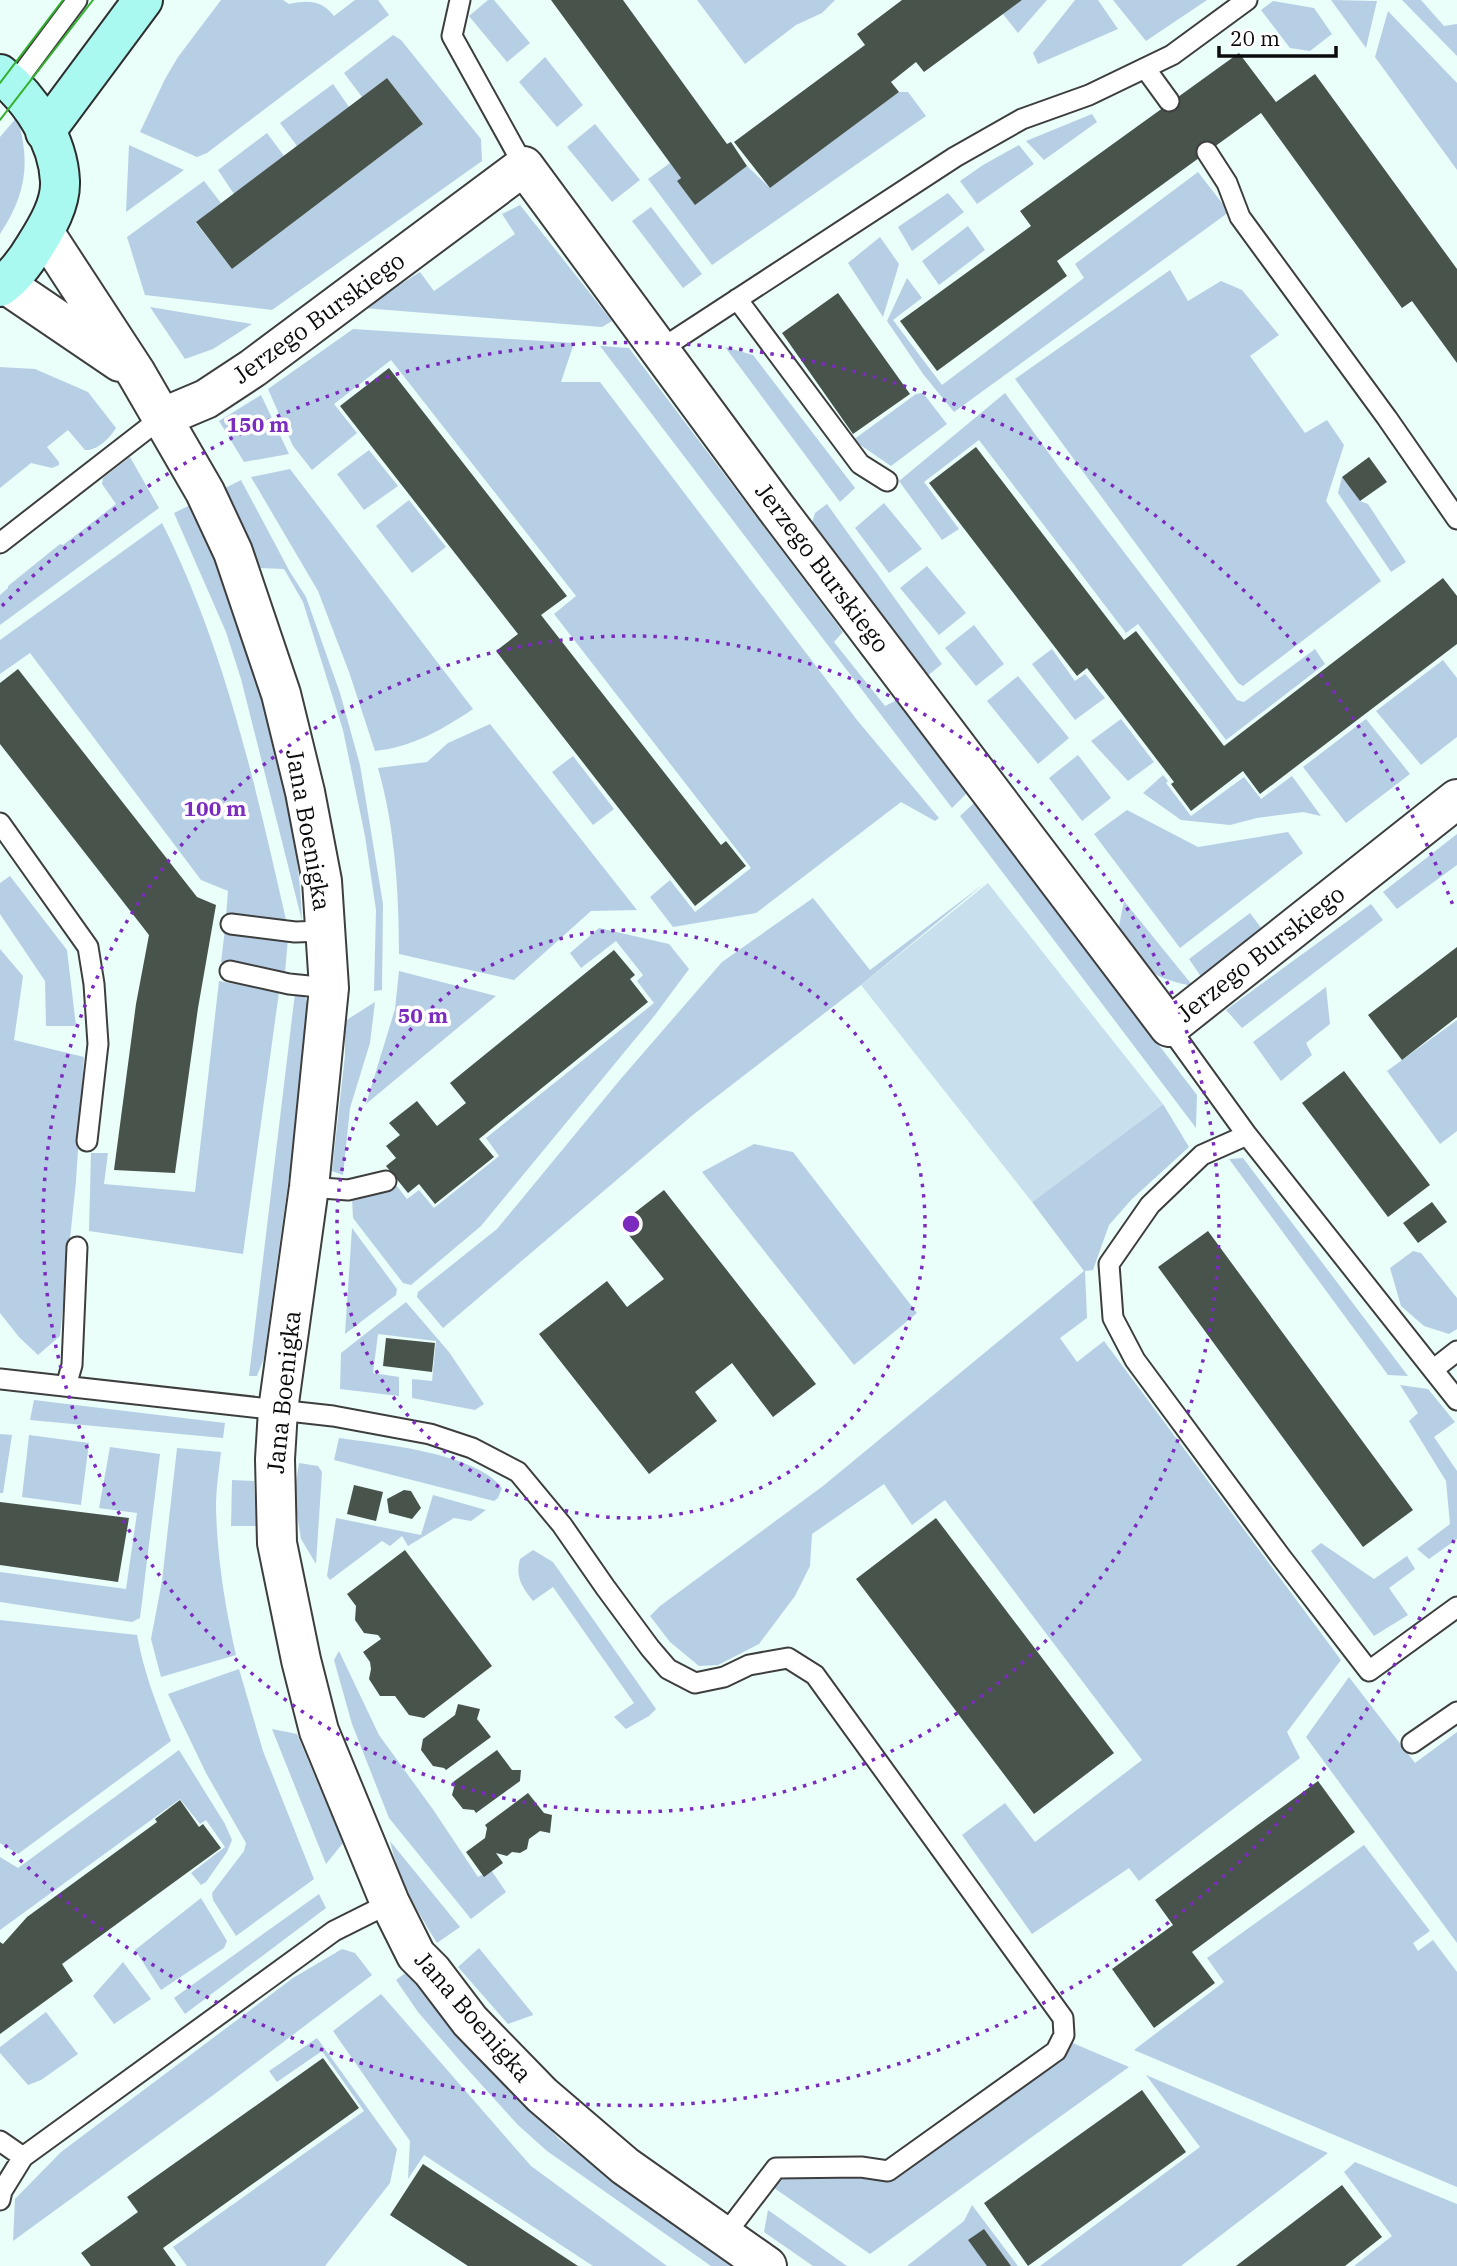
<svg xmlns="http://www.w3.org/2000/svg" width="1457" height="2266" viewBox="0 0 1457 2266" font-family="'IBM Plex Serif',serif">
	<rect width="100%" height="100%" fill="#eafefa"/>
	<path fill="#b7cfe5" d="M221 0H283L289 4C309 0 321 0 334 16L355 0H378L389 15 207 153 197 157 140 132 165 79 178 57Z
		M488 0H494L530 43 507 62 469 16Z
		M697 0H835L822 13 796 25 745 64Z
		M1022 0H1047L1018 33 1003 14Z
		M1075 0H1098L1118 29 1038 64 1033 53Z
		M1113 0H1207L1146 41Z
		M1331 0 1377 1 1366 48Z
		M1402 0H1421L1444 26 1457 24V56Z
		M1273 1 1314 8 1332 34 1310 51 1290 48 1261 10Z
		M1388 11 1457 83V170L1375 57Z
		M393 35 401 40 481 139 482 161 272 310 145 295 127 237 204 181 221 203 196 223 232 269 423 124 387 78 362 97 344 73Z
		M545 57 583 105 557 127 519 82Z
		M333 84 349 107 297 146 280 123Z
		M899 92H908L926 116 712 265 648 179 670 163 681 178 677 181 695 204 747 166 770 188Z
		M1092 114 1097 122 1044 160 1026 141Z
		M17 117C31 162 26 195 0 234V137Z
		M595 124 640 180 612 202 567 147Z
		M267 133 284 156 234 194 218 170Z
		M129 145 184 170 126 212Z
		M1019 145 1034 164 977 204 960 181 983 165Z
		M1198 172 1229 212 954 412 923 374 887 321 907 278 922 298 893 320 942 385 1084 278 1075 264Z
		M948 193 964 212 912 251 898 227Z
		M520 205 612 321 602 327 363 308 420 272 434 291 515 234 502 214Z
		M651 207 702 274 683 288 632 221Z
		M968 226 985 250 939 285 922 261Z
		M880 237 899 264 883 317 848 263Z
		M1170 270 1188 301 1221 281 1242 290 1279 335 1250 356 1305 433 1327 420 1344 445 1326 501 1381 581 1243 686 1238 683 1015 379Z
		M150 307 252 324 213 349 185 359Z
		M353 329 574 343 561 382H600L857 720 939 818 935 821 901 802 756 913 673 927 650 897 670 880 695 912 751 868 554 614 576 596 391 360 334 404 357 433 312 470 293 446 268 389Z
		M600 346 629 348 843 632 834 642 885 706 897 700 969 791 952 808Z
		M725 347 753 355 855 488 840 502Z
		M0 367 35 369 88 392 116 428C110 438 97 451 85 450L68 430 47 447 59 462V465L52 468 31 463 0 488Z
		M923 393 947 424 891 466 853 440 916 394Z
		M1005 393 1059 467 1237 700 1244 702 1315 649 1325 664 1226 740 1138 624 1126 633 979 440 924 482 959 529 942 540 899 481Z
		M261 395 289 454 244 462 219 421Z
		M369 450 398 486 364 510 337 474Z
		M130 457 159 508 0 625V595L8 588V586L60 544 63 545 116 504 102 484 103 478Z
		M290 469 473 709C442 730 412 747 375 751L349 672 318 591 251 477Z
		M1342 477 1360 501 1368 504 1406 562 1391 572 1338 493Z
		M241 480 290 572 306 597 340 693 360 765 383 904 382 990 374 991 376 910 365 836 343 730 303 602 284 569 259 568 225 488Z
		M409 500 446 547 412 573 376 526Z
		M884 503 922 549 889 573 855 528Z
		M192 504C232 598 265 694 285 794 294 837 301 878 302 921L241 679 226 632 174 513Z
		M827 504 942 664 920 682 811 527 815 513Z
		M162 523C225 648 256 788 287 924L226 917 228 891 201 880 30 653 0 674V640Z
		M927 566 966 613 939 635 900 588Z
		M974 625 1004 664 976 686 945 648Z
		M1052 649 1075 681 1085 674 1105 698 1075 720 1032 664Z
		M1443 660 1457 678V737L1421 765 1376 711Z
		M1018 676 1069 738 1038 764 987 701Z
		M1121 719 1154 762 1128 781 1091 741Z
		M1366 719 1410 774 1346 823 1303 767Z
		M490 724 637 910 591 911 514 980 399 954C399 892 395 827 378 768L427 762 448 743Z
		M1078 755 1111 798 1082 821 1049 778Z
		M573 756 614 809 593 825 552 772Z
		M1163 775 1168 781 1166 783 1191 816 1244 777 1261 799 1292 776 1321 816 1303 812 1257 818 1230 825 1181 820 1143 793Z
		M974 803 1197 1095 1196 1128 960 816Z
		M1127 810 1198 847 1288 832 1303 853 1180 948 1094 834Z
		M1457 834V865L1397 909 1383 892Z
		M10 876 67 950 76 1026H46L45 981 0 914V883Z
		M985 883 861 985 694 1114 443 1328 417 1297 418 1292 497 1229 619 1081 722 962 813 898 870 970Z
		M1124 901 1193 986C1146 977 1141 966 1119 926Z
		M1371 904 1383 920 1242 1028 1226 1010Z
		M1250 913 1268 937 1204 981 1189 959Z
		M599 928 669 944 689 969 655 1015 481 1226 411 1285 403 1283 353 1218 352 1198 396 1185 407 1199 419 1190 434 1208 499 1156 486 1138 654 1003 637 981 643 975 616 941 581 968 570 953Z
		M225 929 288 938 285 972 221 962Z
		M0 949 23 976 14 1040 84 1057 76 1181 60 1336 38 1355 19 1337 0 1313Z
		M399 971 496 996 366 1104 395 1009Z
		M219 981 279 992 243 1254 89 1231 91 1153H108L104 1184 195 1192Z
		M1326 987 1330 1024 1306 1043 1312 1055 1281 1081 1253 1042Z
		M295 993 305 996 308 1008 300 1096 264 1358 257 1376H249Z
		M375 1002 370 1043 350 1108 343 1175 332 1171 345 1055V1021Z
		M1457 1020V1131L1440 1144 1387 1071Z
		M1163 1104 1189 1147 1132 1199 1109 1225 1093 1270 1085 1271 1087 1318 1060 1338 1077 1362 1104 1341 1341 1660 1287 1732 1300 1758 1139 1881 1129 1868 1032 1934 962 1835 1005 1803 1035 1842 1142 1760 945 1500 912 1525 884 1484 812 1534 810 1566 795 1596 759 1644 718 1665 699 1666 670 1642 650 1616 660 1606 823 1486 1084 1271 1032 1202Z
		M754 1144 793 1152 917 1313 854 1365 702 1172Z
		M1243 1158 1408 1376 1388 1375 1229 1159Z
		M352 1228 397 1289 396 1295 345 1334Z
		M1413 1251 1421 1253 1457 1298V1329L1449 1334 1424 1326 1401 1306 1390 1268Z
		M406 1302 449 1352 484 1404 475 1410 412 1398V1379L432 1381 436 1341 378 1334 373 1373 399 1377V1396L340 1389 341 1353Z
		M1400 1385 1428 1389 1455 1422 1434 1437 1457 1471V1539L1429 1559 1417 1549 1450 1524 1446 1481 1409 1421 1418 1413Z
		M34 1400 225 1423 223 1438 30 1420Z
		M0 1434 12 1435 3 1493H0Z
		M29 1435 89 1443 81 1505 22 1497Z
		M339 1438C381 1444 477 1453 502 1488L498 1498 494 1501 334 1460Z
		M110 1447 160 1454 140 1618 132 1622 0 1602V1572L126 1589 137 1513 99 1508Z
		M177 1448 221 1452C219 1470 216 1489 216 1507 217 1557 225 1607 236 1655L161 1677 151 1639 162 1581Z
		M299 1463 318 1466 322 1472 316 1564 301 1539 294 1496Z
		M232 1480 254 1481 256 1526H231Z
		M433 1495 486 1510 471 1521 454 1518 408 1546 402 1536 390 1546 382 1541 330 1580 327 1576 336 1518 421 1535Z
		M1321 1543 1374 1579 1407 1556 1415 1569 1389 1588 1408 1615 1374 1636 1311 1551Z
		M533 1550 553 1562 656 1709 649 1716 626 1729 614 1717 634 1703 553 1587 533 1601C522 1587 515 1577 520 1559Z
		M0 1620 137 1635C144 1673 157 1706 171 1741L18 1854 0 1843Z
		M339 1651 379 1735 432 1808 478 1877 491 1870 506 1892 471 1919 389 1818 352 1724 334 1660Z
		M239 1669 263 1751 314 1879 236 1936 213 1900 212 1893 244 1851 246 1843 206 1773 168 1694Z
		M1349 1677 1415 1763 1457 1732V1943L1306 1737Z
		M272 1729 297 1734 343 1843 326 1864Z
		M179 1750 225 1824 232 1840 227 1852 206 1882 201 1885 191 1873 225 1847 206 1820 200 1824 180 1799 0 1930V1857L18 1868Z
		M390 1841 460 1927 437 1943C417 1911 398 1878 390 1841Z
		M1364 1845 1430 1931 1413 1943 1418 1951 1433 1940 1457 1972V2187L1134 2050 1224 1982 1207 1958Z
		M319 1894 326 1908 185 2014 174 1998Z
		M201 1898 227 1941 224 1948 161 1990 135 1950Z
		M479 1948 533 2014V2015L508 2024 458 1967Z
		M342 1949 355 1953 372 1975 212 2096 13 2241 15 2199 61 2152 293 1978Z
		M123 1962 151 1999 114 2024 93 1996Z
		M408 1971 559 2139 735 2266H711L547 2151 518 2125 461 2062 418 2012 396 1980Z
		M381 1994 531 2166 667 2266H593L424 2155 408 2179 410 2141 333 2031Z
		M46 2012 78 2054 41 2080 28 2085 0 2053V2047Z
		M317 2038 397 2149 390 2183 325 2266H187L173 2247 364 2111 322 2051 277 2082 269 2071Z
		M1068 2041 1129 2067 870 2254 774 2188 783 2176 883 2179Z
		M1146 2075 1328 2153 1181 2266H1040L1200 2147Z
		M1355 2162 1457 2204V2266H1354L1392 2236 1344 2172Z
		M972 2205 1018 2266H907L964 2221Z
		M768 2210 847 2266H813L764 2232Z"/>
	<path fill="#c8e0ed" d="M988 883 1163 1104 1032 1202 861 985Z"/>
	<path fill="#48534c" d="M551 0H623L727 144 731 142 747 166 695 205 677 181 681 178Z
		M902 0H1022L924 72 916 62 891 82 899 92 770 188 734 142 865 45 857 34Z
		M1239 53 1276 102 1315 74 1457 269V363L1412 301 1402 308 1261 113 1057 261 1067 276 937 371 900 321 1031 226 1020 211Z
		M387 78 423 124 232 269 196 222Z
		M838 293 910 394 853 434 782 333Z
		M389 368 567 596 541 615 721 845 726 841 746 866 695 906 496 651 518 634 340 406Z
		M976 447 1124 640 1136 631 1224 746 1443 578 1457 596V644L1260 794 1243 771 1191 811 1171 784 1174 782 1087 668 1077 676 929 483Z
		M1369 457 1387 482 1360 501 1342 477Z
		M18 669 197 897 216 905 198 1008 175 1173 114 1170 136 1004 149 935 0 744V683Z
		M1457 947V1017L1402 1060 1368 1015Z
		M614 950 635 975 630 979 648 1002 479 1139 494 1157 435 1204 419 1184 408 1193 386 1166 396 1158 386 1146 400 1135 389 1123 417 1101 437 1126 466 1103 450 1083Z
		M1344 1071 1430 1185 1388 1217 1302 1103Z
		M664 1190 816 1384 773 1417 732 1363 695 1392 717 1421 649 1474 539 1334 607 1281 627 1307 664 1279 620 1224Z
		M1432 1202 1447 1222 1418 1243 1403 1223Z
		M1208 1231 1413 1510 1363 1547 1158 1267Z
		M386 1338 435 1343 432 1372 383 1366Z
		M354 1485 383 1492 376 1521 347 1514Z
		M404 1490 411 1491 421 1508 412 1519 389 1513 387 1499Z
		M0 1502 129 1518 118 1582 0 1565Z
		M936 1518 1114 1753 1034 1814 856 1579Z
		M405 1550 492 1666 424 1718 409 1715 395 1696H380L369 1679 371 1669 370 1662 363 1652 381 1639 378 1635 364 1633 355 1620 356 1606 347 1594Z
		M458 1704 480 1709 477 1719 491 1737 446 1770 444 1768 433 1766 421 1750 423 1739 455 1715Z
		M497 1750 512 1770H521L520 1781 476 1813 474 1810 463 1809 452 1795 455 1784 453 1782Z
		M1318 1781 1355 1832 1192 1952 1215 1983 1154 2028 1112 1969 1173 1925 1155 1900Z
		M528 1793 544 1813 552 1815 550 1833 540 1831 529 1839 527 1849 520 1853 512 1852 507 1856 496 1853 503 1863 484 1877 466 1852 485 1838 487 1828 485 1825Z
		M180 1800 199 1827 203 1824 221 1848 62 1964 73 1981 0 2034V1942L3 1944 27 1917 157 1822 155 1819Z
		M323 2058 359 2108 163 2248 176 2266H91L81 2253 138 2212 127 2197Z
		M1142 2090 1186 2152 1028 2266 984 2203Z
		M423 2164 578 2266H468L390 2215Z
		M1342 2185 1382 2237 1345 2266H1236Z
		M984 2229 1011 2266H987L968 2240Z"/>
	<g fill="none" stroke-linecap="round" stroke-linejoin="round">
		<g stroke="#3e3e3e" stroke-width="23">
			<path id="lane" d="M460 0 452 36 524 166
				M1145 68 1169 101
				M13 86 77 0
				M1207 152 1227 183 1240 217 1387 418 1457 519
				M737 299 860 464 887 481
				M658 351 955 157 1022 119 1089 95 1172 55 1247 0
				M0 543 161 418
				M0 823 88 947 94 984 98 1044 87 1141
				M231 924 295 932 325 931
				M230 971 289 984 329 988
				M1169 1027 1247 1135 1457 1400
				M1247 1135 1202 1155 1150 1205 1109 1264 1113 1318 1135 1360 1281 1557 1369 1671 1457 1607
				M309 1187 348 1190 386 1181
				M1434 1369 1457 1351
				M0 1379 333 1416 430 1434 472 1448 518 1472 562 1525 605 1587 650 1648 668 1669 695 1683 724 1677 749 1665 788 1658 815 1675 1063 2018 1064 2035 1056 2051 888 2171 861 2167 776 2168 724 2236
				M66 1386 72 1365 77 1247
				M1412 1743 1457 1712
				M0 2141 23 2157
				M0 2200 2 2191 23 2157 334 1931 390 1903"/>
		</g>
		<g stroke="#3e3e3e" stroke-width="42">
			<path id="street" d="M44 232 136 373 205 492 233 552 281 694 305 792 322 881 329 988 309 1187 278 1410 275 1459 277 1543 301 1660 319 1731 390 1903 416 1955 432 1971 470 2021 542 2095 625 2166 767 2266
				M5 284 120 362
				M161 418 206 399 253 368 524 166 776 508 1169 1027 1457 799"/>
		</g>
		<g stroke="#2d2d2d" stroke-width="42">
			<path id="secondary" d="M0 74C31 99 58 140 60 181 61 204 47 227 35 246 26 261 14 277 0 287
				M45 132 143 0"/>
		</g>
		<use href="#lane" stroke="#fff" stroke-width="19"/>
		<use href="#street" stroke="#fff" stroke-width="38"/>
		<use href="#secondary" stroke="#aaf9f1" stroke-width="38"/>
		<path stroke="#34b12e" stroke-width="2" d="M0 83 63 0
			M0 120 93 0"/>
	</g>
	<g fill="none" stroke="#7b2cbf" stroke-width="3.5" stroke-dasharray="3.5 7">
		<circle cx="631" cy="1224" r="294"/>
		<circle cx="631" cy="1224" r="588"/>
		<path d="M1454 1540A882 882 0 0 1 2 1842M2 606A882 882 0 0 1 1454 908"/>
	</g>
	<g text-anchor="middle" stroke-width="7" stroke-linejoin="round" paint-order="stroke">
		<g font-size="24" fill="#0b0b0b" stroke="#fff">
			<text transform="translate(319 318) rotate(-36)" y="8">Jerzego Burskiego</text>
			<text transform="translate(822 568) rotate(53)" y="8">Jerzego Burskiego</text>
			<text transform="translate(308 830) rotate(80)" y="8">Jana Boenigka</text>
			<text transform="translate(1261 954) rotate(-38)" y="8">Jerzego Burskiego</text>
			<text transform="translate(284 1392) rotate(-84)" y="8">Jana Boenigka</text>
			<text transform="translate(473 2017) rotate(49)" y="8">Jana Boenigka</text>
		</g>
	</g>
	<circle cx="631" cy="1224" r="10" fill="#7b2cbf" stroke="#fff" stroke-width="3.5"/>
	<g font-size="21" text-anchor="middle" font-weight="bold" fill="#7b2cbf" stroke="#fff" stroke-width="7" stroke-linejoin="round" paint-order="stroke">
		<text x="258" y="432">150 m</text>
		<text x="215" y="816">100 m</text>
		<text x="423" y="1023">50 m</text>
	</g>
	<path d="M1219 46v10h117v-10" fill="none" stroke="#0b0b0b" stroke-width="3.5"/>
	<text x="1230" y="46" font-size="21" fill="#0b0b0b" stroke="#ffffff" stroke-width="5" paint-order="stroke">20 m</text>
</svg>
